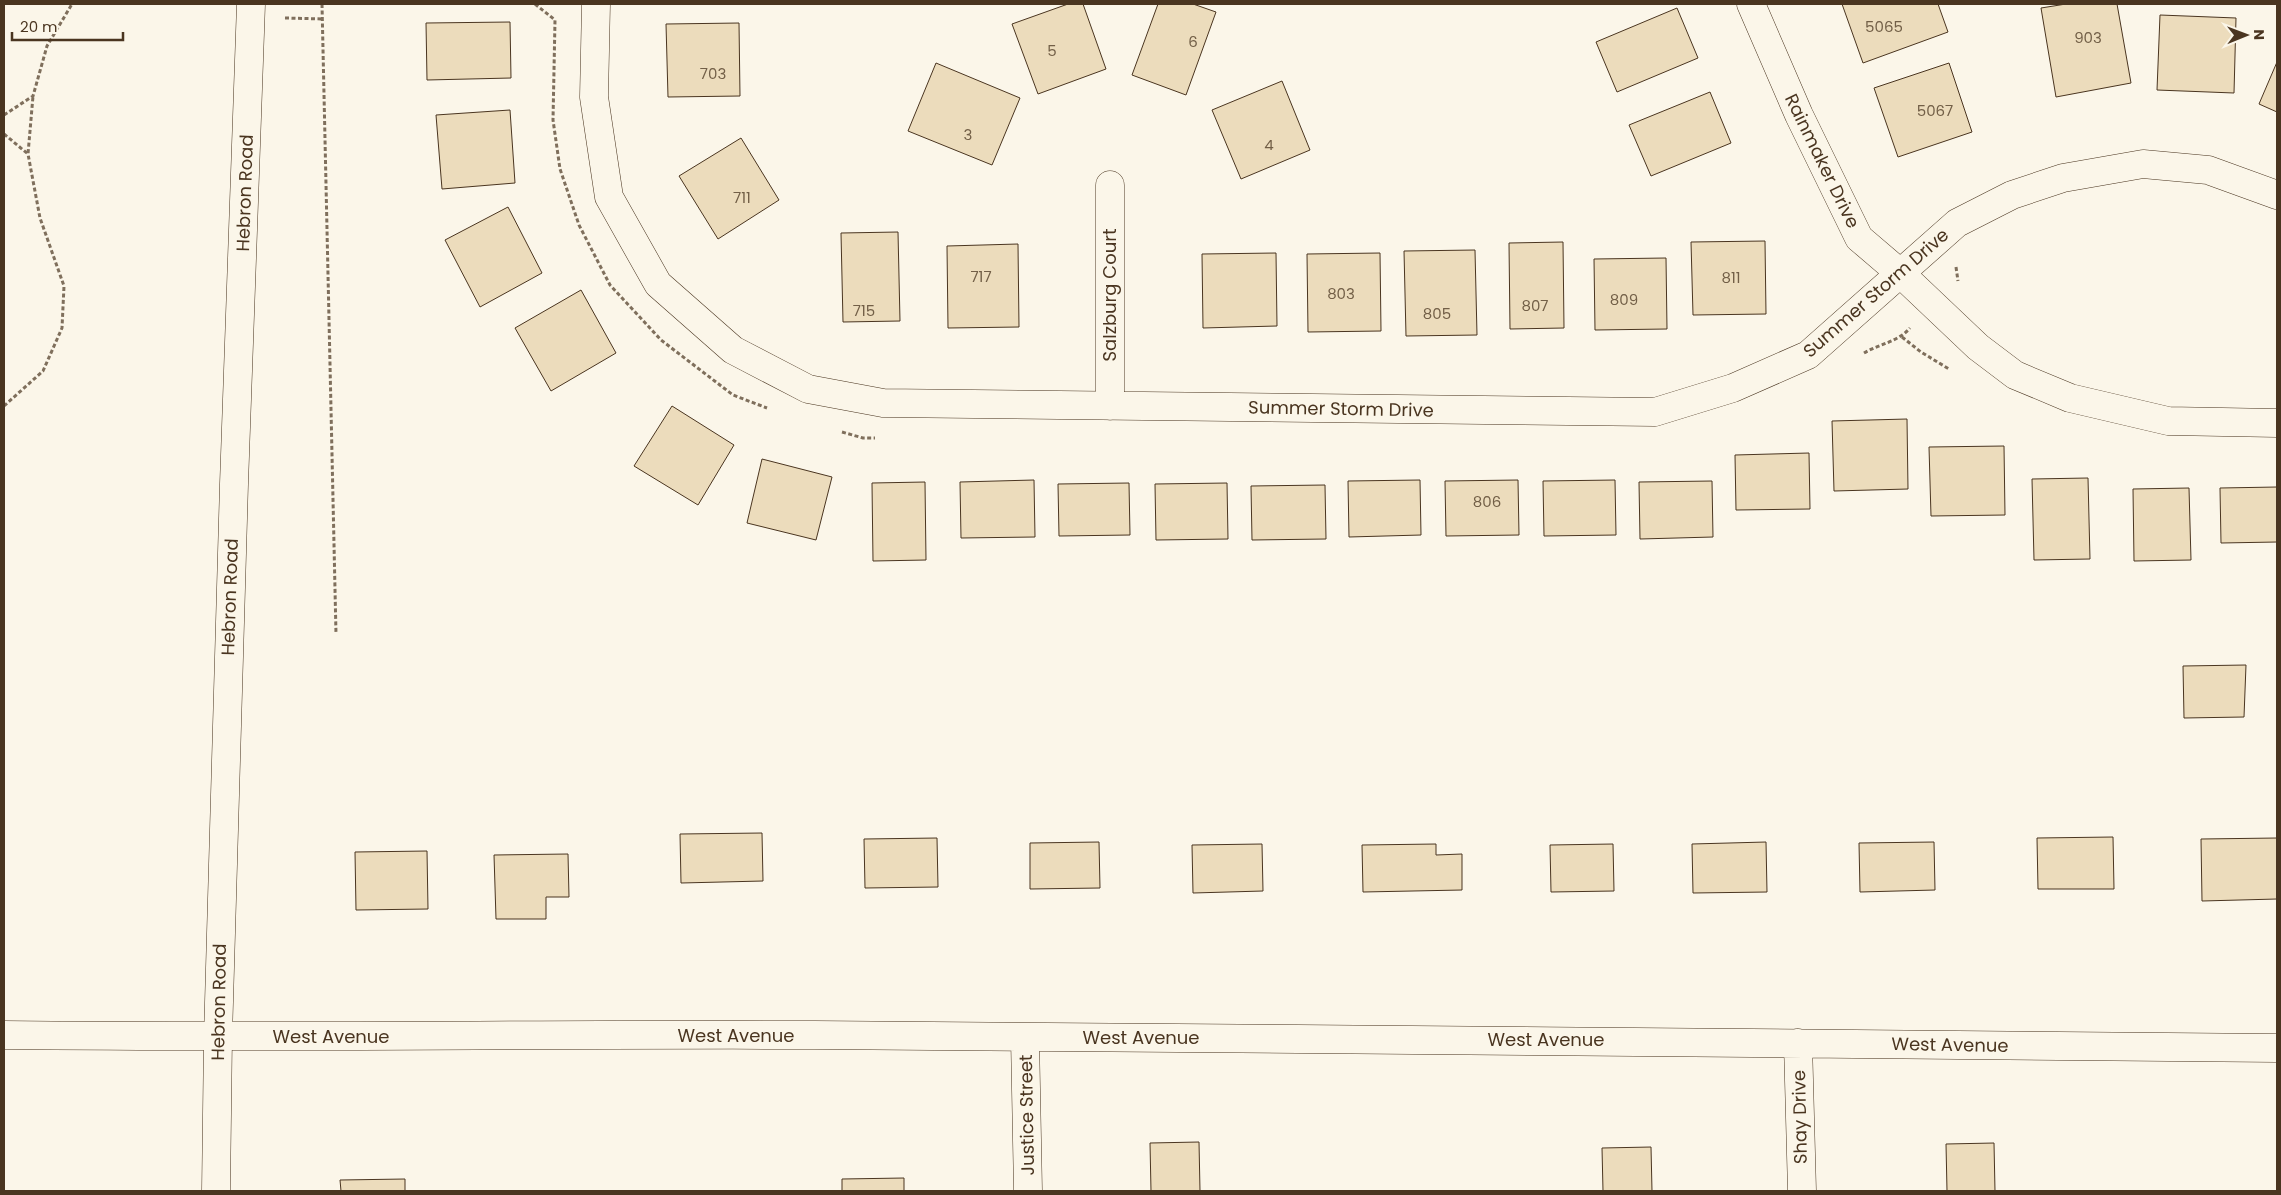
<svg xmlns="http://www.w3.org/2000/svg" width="2281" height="1195" viewBox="0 0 2281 1195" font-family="Poppins,sans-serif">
	<rect width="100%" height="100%" fill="#fbf6e9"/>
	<path fill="#ecdcbc" stroke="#4a3520" d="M1068 4H1083L1106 69 1038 94 1012 24Z
		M1158 4H1193L1216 12 1186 95 1132 75Z
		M1842 4H1938L1948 32 1863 63Z
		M2066 4H2117L2131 83 2056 97 2041 8Z
		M1677 8 1698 58 1617 92 1596 42Z
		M2160 15 2236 18 2234 93 2157 90Z
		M510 22 511 78 427 80 426 23Z
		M739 23 740 96 668 97 666 24Z
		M2277 62V112L2259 104Z
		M936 63 1020 98 992 165 908 131Z
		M1949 63 1972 132 1898 157 1874 88Z
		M1282 81 1310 150 1241 179 1212 110Z
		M1710 92 1731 143 1651 176 1629 125Z
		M510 110 515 183 442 189 436 115Z
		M741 138 779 200 718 239 679 176Z
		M508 207 542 273 480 307 445 240Z
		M898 232 900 321 843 322 841 233Z
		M1765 241 1766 314 1693 315 1691 242Z
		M1563 242 1564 328 1510 329 1509 243Z
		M1018 244 1019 327 948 328 947 246Z
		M1475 250 1477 335 1406 336 1404 251Z
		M1276 253 1277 326 1203 328 1202 254Z
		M1380 253 1381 331 1308 332 1307 254Z
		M1666 258 1667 329 1595 330 1594 259Z
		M581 290 616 353 551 391 515 328Z
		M672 406 734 445 698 505 634 466Z
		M1907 419 1908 489 1834 491 1832 421Z
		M2004 446 2005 515 1931 516 1929 447Z
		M1809 453 1810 509 1736 510 1735 455Z
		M762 459 832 477 816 540 747 523Z
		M2088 478 2090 559 2034 560 2032 479Z
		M1034 480 1035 537 961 538 960 482Z
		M1420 480 1421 535 1349 537 1348 481Z
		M1518 480 1519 535 1446 536 1445 481Z
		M1615 480 1616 535 1544 536 1543 481Z
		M1712 481 1713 537 1640 539 1639 482Z
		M925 482 926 560 873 561 872 483Z
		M1129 483 1130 535 1059 536 1058 484Z
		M1227 483 1228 539 1156 540 1155 484Z
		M1325 485 1326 539 1252 540 1251 486Z
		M2277 487V542L2221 543 2220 488Z
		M2189 488 2191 560 2134 561 2133 489Z
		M2246 665 2244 717 2184 718 2183 666Z
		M762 833 763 881 681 883 680 834Z
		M2113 837 2114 889H2038L2037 838Z
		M937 838 938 887 865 888 864 839Z
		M2277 838V899L2202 901 2201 839Z
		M1099 842 1100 888 1030 889V843Z
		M1766 842 1767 892 1693 893 1692 844Z
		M1934 842 1935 890 1860 892 1859 843Z
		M1262 844 1263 891 1193 893 1192 845Z
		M1436 844V855L1462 854V890L1363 892 1362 845Z
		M1613 844 1614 891 1551 892 1550 845Z
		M427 851 428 909 356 910 355 852Z
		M568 854 569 897H546V919H496L494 855Z
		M1199 1142 1200 1191H1151L1150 1143Z
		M1994 1143 1995 1191H1947L1946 1144Z
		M1651 1147 1652 1191H1603L1602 1148Z
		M904 1178V1191H842V1179Z
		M405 1179V1191H341L340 1180Z"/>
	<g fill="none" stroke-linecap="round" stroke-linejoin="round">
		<g stroke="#4a3520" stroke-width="29">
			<path id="minor" d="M596 4 594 97 609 197 658 284 733 350 808 389 883 403 1655 412 1733 388 1808 355 1957 223 2012 195 2063 178 2143 164 2208 170 2277 195
				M1751 4 1799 115 1859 238 1900 273 1978 347 2015 375 2070 398 2168 421 2277 423
				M1110 185V406
				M4 1035C274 1038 545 1034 815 1035 1302 1038 1790 1044 2277 1048
				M1025 1038 1028 1191
				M1798 1043 1802 1191"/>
		</g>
		<g stroke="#4a3520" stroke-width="29">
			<path id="tertiary" d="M216 1191 218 1037 234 484 251 4"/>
		</g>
		<path stroke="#7f6f5c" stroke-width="3" stroke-dasharray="4 2.5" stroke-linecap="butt" d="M322 4 336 634
			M535 4 555 20 553 120 560 169 579 225 610 285 661 340 733 395 767 408
			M285 18 323 19
			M4 115 33 96 47 46 72 4
			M4 134 28 154
			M1956 267 1958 281
			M1902 337 1921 352 1949 369
			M1864 353C1879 344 1898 342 1910 328
			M4 406 43 371 62 328 64 286 40 218 28 154 33 96
			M842 432 863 438H875"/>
		<use href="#minor" stroke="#fbf6e9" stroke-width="28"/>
		<use href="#tertiary" stroke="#fbf6e9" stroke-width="28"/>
	</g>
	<g text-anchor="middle" stroke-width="4" stroke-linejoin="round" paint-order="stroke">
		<g font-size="15" fill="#725f47">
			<text x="1884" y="32">5065</text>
			<text x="2088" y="43">903</text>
			<text x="1193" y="47">6</text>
			<text x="1052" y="56">5</text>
			<text x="713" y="79">703</text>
			<text x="1935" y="116">5067</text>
			<text x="968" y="140">3</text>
			<text x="1269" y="150">4</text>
			<text x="742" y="203">711</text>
			<text x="981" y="282">717</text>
			<text x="1731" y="283">811</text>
			<text x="1341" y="299">803</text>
			<text x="1624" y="305">809</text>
			<text x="1535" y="311">807</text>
			<text x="864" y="316">715</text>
			<text x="1437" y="319">805</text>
			<text x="1487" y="507">806</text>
		</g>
		<g font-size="18" fill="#4a3520" stroke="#fbf6e9">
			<text transform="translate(1822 161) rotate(64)" y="6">Rainmaker Drive</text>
			<text transform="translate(245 193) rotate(-88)" y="6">Hebron Road</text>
			<text transform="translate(1876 293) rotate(-41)" y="6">Summer Storm Drive</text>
			<text transform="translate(1110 295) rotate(-90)" y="6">Salzburg Court</text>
			<text transform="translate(1341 409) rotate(1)" y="6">Summer Storm Drive</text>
			<text transform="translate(230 597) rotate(-88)" y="6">Hebron Road</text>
			<text transform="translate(219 1002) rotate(-89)" y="6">Hebron Road</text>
			<text x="736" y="1042">West Avenue</text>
			<text x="331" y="1043">West Avenue</text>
			<text x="1141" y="1044">West Avenue</text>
			<text x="1546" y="1046">West Avenue</text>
			<text transform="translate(1950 1045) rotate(1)" y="6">West Avenue</text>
			<text transform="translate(1027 1115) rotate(-91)" y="6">Justice Street</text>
			<text transform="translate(1800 1117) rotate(-91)" y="6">Shay Drive</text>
		</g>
	</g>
	<rect width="2281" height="1195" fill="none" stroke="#4a3520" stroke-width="10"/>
	<g transform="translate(2246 35) rotate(89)" stroke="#fbf6e9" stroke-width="4" paint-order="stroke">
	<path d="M0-4L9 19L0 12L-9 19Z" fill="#4a3520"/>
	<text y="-8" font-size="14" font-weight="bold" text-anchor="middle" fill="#4a3520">N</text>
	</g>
	<path d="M12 32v8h111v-8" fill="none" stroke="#4a3520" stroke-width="2.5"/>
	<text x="20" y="32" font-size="15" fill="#4a3520" stroke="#fbf6e9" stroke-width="4" paint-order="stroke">20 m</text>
</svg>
